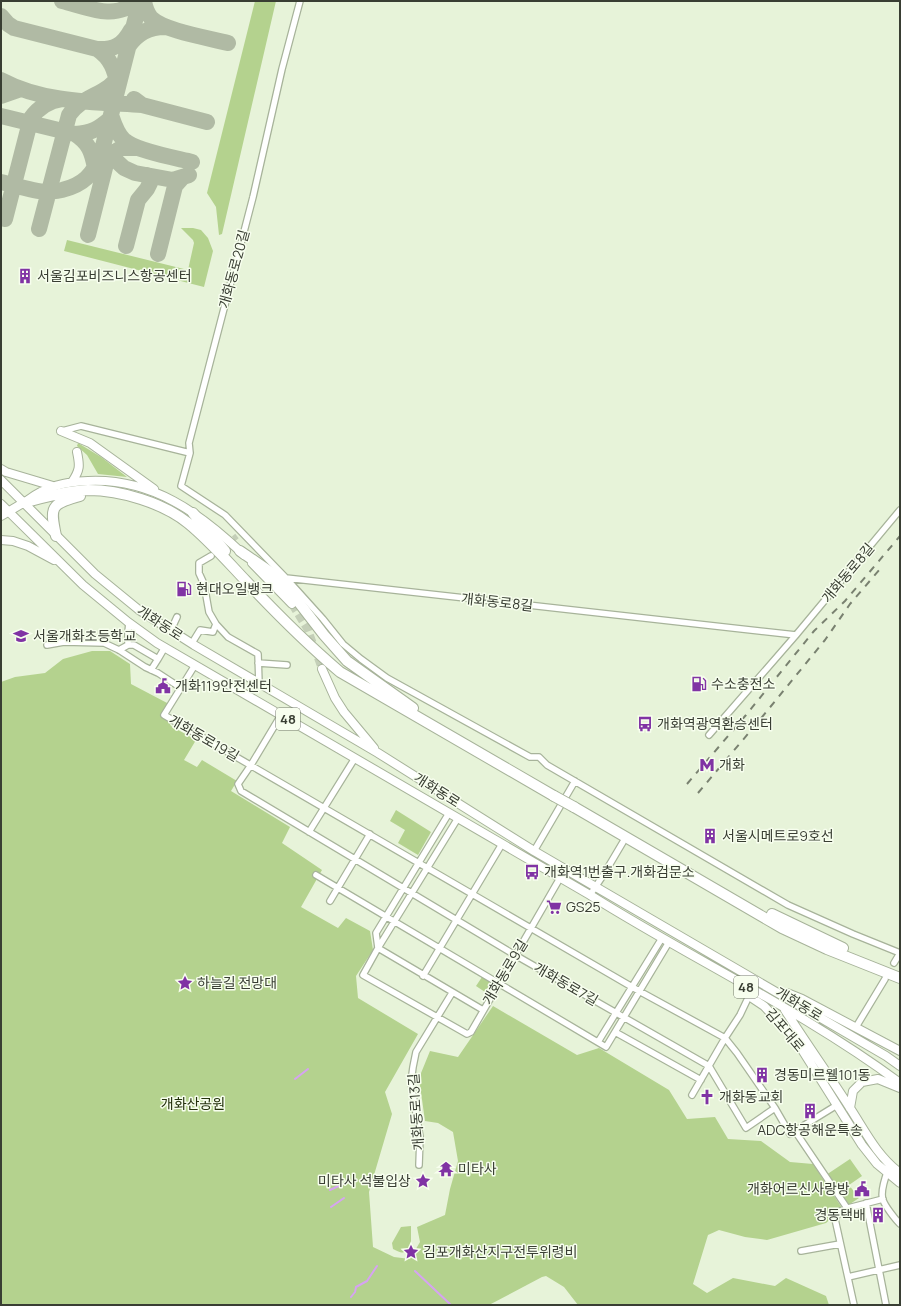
<svg xmlns="http://www.w3.org/2000/svg" width="901" height="1306" viewBox="0 0 901 1306" font-family="Manrope,'Noto Sans KR',sans-serif">
	<rect width="100%" height="100%" fill="#e7f3d9"/>
	<path fill="#b4d28e" d="M255 1H276L222 234 219 235 216 207 207 193Z
		M181 228H193L201 230 208 238 213 251 204 287 64 251 67 240 188 270 194 243 193 240Z
		M78 443 101 457 127 477 98 474 87 455 77 446Z
		M92 651H110L130 664 131 684 169 704 165 715 171 726 196 740 184 760 197 767 202 760 237 781 231 791 290 827 282 843 322 870 301 907 338 928 346 918 370 931 373 950 356 976 358 998 418 1034 385 1092 392 1114 369 1192 373 1247 394 1257 410 1259 420 1242 417 1227 445 1215 450 1189 458 1161 453 1132 438 1123 425 1121 419 1078 430 1051 458 1057 493 1006 577 1055 599 1048 669 1090 687 1119 715 1117 728 1139 761 1141 790 1162 813 1164 842 1208 826 1223 767 1240 745 1237 719 1230 708 1235 693 1284 707 1293 733 1278 775 1286 786 1278 826 1296 829 1305H578L564 1287 546 1276 542 1277 489 1305H1V682L15 677 45 673 63 659Z
		M396 810 431 832 418 855 398 843 405 830 390 821Z
		M482 977 491 983 485 992 476 986Z
		M850 1159 862 1176 849 1185 859 1198 847 1206 826 1175Z
		M411 1226V1247C402 1254 403 1254 393 1249L392 1243 401 1227Z"/>
	<g fill="none" stroke-linecap="round" stroke-linejoin="round">
		<path stroke="#d6a3f2" stroke-width="2" d="M295 1079 308 1069
			M330 1190 343 1184
			M331 1207 344 1198
			M415 1271 451 1305
			M351 1297 355 1292 356 1287 367 1281 377 1266"/>
		<path stroke="#b0baa4" stroke-width="16" d="M62 1C84 6 116 22 135 1
			M144 1C145 7 147 13 151 18 164 31 209 38 228 43
			M1 16 8 24 14 28 97 49C114 50 123 45 131 30
			M128 47C137 33 149 27 165 27
			M97 49C111 58 115 71 118 86
			M1 80C44 103 95 102 142 105
			M1 96 21 89
			M134 99 142 105 207 122
			M111 115C114 124 117 134 124 140 135 151 176 158 192 162
			M1 116 75 134C92 133 98 129 111 118
			M75 134C89 143 92 152 95 168
			M109 154 124 168 135 173 173 180 189 175
			M1 182C14 185 34 191 46 192 52 192 57 191 62 190 83 185 93 175 101 154L140 1
			M5 219 31 118C39 107 48 101 62 99
			M39 229 69 115C82 95 109 95 120 74
			M88 235 108 156 121 148H137
			M126 246 138 200 147 189 150 183 147 175
			M158 254 175 186 183 177"/>
		<path stroke="#c4cfb8" stroke-width="5.5" stroke-dasharray="5.5 3" stroke-linecap="butt" d="M227 544 237 536"/>
		<path stroke="#c4cfb8" stroke-width="8" stroke-dasharray="8 4" stroke-linecap="butt" d="M292 604 308 630 322 669"/>
		<g stroke="#a7b39a" stroke-width="8">
			<path id="street" d="M300 1 282 69 253 197 189 443 190 453 181 486 225 515 286 578 796 635
				M62 431 81 426 190 453
				M286 578 323 619 343 644 361 659 387 678 530 757H539L547 765 788 905 853 934 900 953
				M216 624 228 637 258 654 259 684
				M171 630 177 617
				M192 643 200 630 213 632 216 624 209 612 204 584 199 573V563L211 556
				M47 645 64 642 104 643 119 650 145 667 158 673 181 688
				M128 645V632L129 623
				M119 650 128 645H134L158 659 165 647
				M258 663 287 665
				M195 665 164 715 639 991 725 1038 737 1053 775 1108 790 1134 837 1105
				M151 670 158 659
				M281 715 251 765 238 784 241 791 515 955 709 1066 746 1128 775 1108
				M709 735 796 635 900 510
				M458 818 378 948 363 975 467 1034 471 1032 560 878
				M309 832 355 758
				M534 851 575 781
				M316 875 606 1047 669 942
				M590 895 604 874 623 842
				M330 901 370 834
				M378 948 376 933 449 813
				M378 948 483 1010
				M894 963 900 953
				M423 976 502 844
				M856 1027 885 979
				M615 1032 701 1080
				M598 1042 662 938
				M692 1095 725 1038 740 1015 749 996
				M795 1131 847 1208
				M419 1165 420 1137 411 1082 413 1067 416 1052 452 993
				M888 1170C885 1178 880 1192 883 1200 885 1206 895 1219 900 1224
				M866 1203 886 1305
				M801 1251 840 1244
				M848 1277 900 1265
				M854 1305 835 1219 840 1211 848 1208 883 1199"/>
		</g>
		<g stroke="#a7b39a" stroke-width="10">
			<path id="secondary" d="M1 516 23 503"/>
		</g>
		<g stroke="#a7b39a" stroke-width="10">
			<path id="primary" d="M61 431 90 443 154 489
				M1 469 6 472 53 486
				M1 480 95 574 139 610 194 645 378 753 534 851 886 1056 900 1066
				M72 482C80 470 80 466 77 452
				M28 500C47 486 65 482 88 481 152 478 200 513 244 555
				M1 504 83 585 128 622 157 643 590 895C692 959 803 1011 900 1083
				M1 540 13 541 28 546 54 560
				M252 563 292 604
				M322 669 335 698 344 712 374 748
				M740 986 749 996 764 1006 796 1040 862 1145 877 1164 900 1183
				M787 993 802 999 900 1051
				M785 1010C806 1043 829 1075 850 1108 865 1131 877 1156 900 1173
				M850 1108 853 1091 862 1082 878 1079 900 1088"/>
		</g>
		<g stroke="#a7b39a" stroke-width="12">
			<path id="highway" d="M23 503C44 497 66 491 88 490 121 490 163 503 188 523 209 540 227 561 246 581 276 613 306 643 340 672L554 796
				M193 513 225 551
				M56 536C50 507 50 504 80 496
				M240 551 272 573 290 591 324 635 347 661 413 708
				M574 807 782 928 827 949 900 978
				M772 914 843 948"/>
		</g>
		<use href="#street" stroke="#fff" stroke-width="5.5"/>
		<use href="#secondary" stroke="#fff" stroke-width="8"/>
		<use href="#primary" stroke="#fff" stroke-width="8"/>
		<use href="#highway" stroke="#fff" stroke-width="10"/>
		<path stroke="#798170" stroke-width="2" stroke-dasharray="7 7" stroke-linecap="butt" d="M687 784 746 715 814 631 845 601 900 536
			M698 793 758 722 825 640 850 604 880 569"/>
		<g stroke="#a7b39a" stroke-width="12" stroke-linecap="butt">
			<path id="highway-bridge" d="M554 796 574 807"/>
		</g>
		<use href="#highway-bridge" stroke="#fff" stroke-width="10"/>
	</g>
	<defs>
		<g id="building-bare" transform="scale(1.2)"><path d="M-4-6H4V6H1V3H-1V6H-4ZM-2.5-4.3h1.7v1.8h-1.7ZM.8-4.3h1.7v1.8H.8ZM-2.5-1h1.7V.8h-1.7ZM.8-1h1.7V.8H.8Z" fill="#8033a4" stroke="#f7feee" stroke-width="2.5" paint-order="stroke"/></g>
		<g id="fuel-bare" transform="scale(1.2)"><path d="M-5.5-6h7V0h2V4h1.3V-2.5L3-4.5l.8-.8L6-3V5H2.5V1h-1V6h-7ZM-4.2-4.7v3.2H.2V-4.7Z" fill="#8033a4" stroke="#f7feee" stroke-width="2.5" paint-order="stroke"/></g>
		<g id="school-bare" transform="scale(1.2)"><path d="M0-5L7-2L0 1L-7-2ZM-4 1L0 2.5L4 1V4Q0 6-4 4Z" fill="#8033a4" stroke="#f7feee" stroke-width="2.5" paint-order="stroke"/></g>
		<g id="civic-bare" transform="scale(1.2)"><path d="M-.6-6.5H3V-4.5H.6V-3L4-1V1h2V6H-6V1h2V-1L-.6-3ZM-1.2 2.5V6h2.4V2.5Z" fill="#8033a4" stroke="#f7feee" stroke-width="2.5" paint-order="stroke"/></g>
		<g id="bus-bare" transform="scale(1.2)"><path d="M-5-6H5V4H4V6H2V4H-2V6H-4V4H-5ZM-3.5-4V0h7V-4ZM-3.5 1.2v1.5H-2V1.2ZM2 1.2v1.5H3.5V1.2Z" fill="#8033a4" stroke="#f7feee" stroke-width="2.5" paint-order="stroke"/></g>
		<g id="metro-bare" transform="scale(1.2)"><path d="M-5.5 5V-5H-3L0 0L3-5H5.5V5H3V-.5L0 4L-3-.5V5Z" fill="#8033a4" stroke="#f7feee" stroke-width="2.5" paint-order="stroke"/></g>
		<g id="supermarket-bare" transform="scale(1.2)"><path d="M-6-5.5h2.5l.6 2H6L4.5 2H-2.5L-4.4-4H-6ZM-1.5 3.2a1.3 1.3 0 1 0 .1 0ZM3 3.2a1.3 1.3 0 1 0 .1 0Z" fill="#8033a4" stroke="#f7feee" stroke-width="2.5" paint-order="stroke"/></g>
		<g id="sight-bare" transform="scale(1.2)"><path d="M0-6L1.8-2.2L6-1.7L2.9 1.2L3.7 5.4L0 3.3L-3.7 5.4L-2.9 1.2L-6-1.7L-1.8-2.2Z" fill="#8033a4" stroke="#f7feee" stroke-width="2.5" paint-order="stroke"/></g>
		<g id="church-bare" transform="scale(1.2)"><path d="M-1.2-6h2.4v3.5h3.3v2.4h-3.3V6h-2.4V-.1h-3.3v-2.4h3.3Z" fill="#8033a4" stroke="#f7feee" stroke-width="2.5" paint-order="stroke"/></g>
		<g id="temple-bare" transform="scale(1.2)"><path d="M0-6L5-2H3V0L6.5 2.5H4V6H1.5V3h-3V6H-4V2.5H-6.5L-3 0V-2H-5Z" fill="#8033a4" stroke="#f7feee" stroke-width="2.5" paint-order="stroke"/></g>
	</defs>
	<g fill-rule="evenodd">
		<use href="#building-bare" x="25" y="276"/>
		<use href="#fuel-bare" x="184" y="589"/>
		<use href="#school-bare" x="21" y="636"/>
		<use href="#fuel-bare" x="699" y="684"/>
		<use href="#civic-bare" x="163" y="686"/>
		<use href="#bus-bare" x="645" y="724"/>
		<use href="#metro-bare" x="707" y="765"/>
		<use href="#building-bare" x="710" y="836"/>
		<use href="#bus-bare" x="532" y="872"/>
		<use href="#supermarket-bare" x="554" y="907"/>
		<use href="#sight-bare" x="185" y="983"/>
		<use href="#building-bare" x="762" y="1075"/>
		<use href="#church-bare" x="707" y="1097"/>
		<use href="#building-bare" x="810" y="1111"/>
		<use href="#temple-bare" x="446" y="1169"/>
		<use href="#sight-bare" x="423" y="1181"/>
		<use href="#civic-bare" x="862" y="1189"/>
		<use href="#building-bare" x="878" y="1215"/>
		<use href="#sight-bare" x="411" y="1252"/>
	</g>
	<g text-anchor="middle" stroke-width="3" stroke-linejoin="round" paint-order="stroke">
		<g fill="#f7feee" stroke="#72786b" stroke-width="1">
			<rect x="276" y="708" width="24" height="22" rx="3"/>
			<rect x="734" y="976" width="24" height="22" rx="3"/>
		</g>
		<g font-size="13" font-weight="bold" fill="#393e33">
			<text x="288" y="724">48</text>
			<text x="746" y="992">48</text>
		</g>
		<g font-size="14" fill="#393e33" stroke="#f7feee">
			<text transform="translate(234 269) rotate(-75)" y="5">개화동로20길</text>
			<text transform="translate(848 573) rotate(-50)" y="5">개화동로8길</text>
			<text transform="translate(497 602) rotate(6)" y="5">개화동로8길</text>
			<text transform="translate(160 623) rotate(33)" y="5">개화동로</text>
			<text transform="translate(204 738) rotate(30)" y="5">개화동로19길</text>
			<text transform="translate(437 790) rotate(32)" y="5">개화동로</text>
			<text transform="translate(505 972) rotate(-59)" y="5">개화동로9길</text>
			<text transform="translate(566 984) rotate(30)" y="5">개화동로7길</text>
			<text transform="translate(799 1004) rotate(31)" y="5">개화동로</text>
			<text transform="translate(785 1030) rotate(50)" y="5">김포대로</text>
			<text transform="translate(416 1112) rotate(-94)" y="5">개화동로13길</text>
		</g>
		<g font-size="14" fill="#393e33" stroke="#f7feee" text-anchor="start">
			<text x="37" y="281">서울김포비즈니스항공센터</text>
			<text x="196" y="594">현대오일뱅크</text>
			<text x="33" y="641">서울개화초등학교</text>
			<text x="711" y="689">수소충전소</text>
			<text x="175" y="691">개화119안전센터</text>
			<text x="657" y="729">개화역광역환승센터</text>
			<text x="719" y="770">개화</text>
			<text x="722" y="841">서울시메트로9호선</text>
			<text x="544" y="877">개화역1번출구.개화검문소</text>
			<text x="566" y="912">GS25</text>
			<text x="197" y="988">하늘길 전망대</text>
			<text x="774" y="1080">경동미르웰101동</text>
			<text x="719" y="1102">개화동교회</text>
			<text x="810" y="1135" text-anchor="middle">ADC항공해운특송</text>
			<text x="458" y="1174">미타사</text>
			<text x="411" y="1186" text-anchor="end">미타사 석불입상</text>
			<text x="850" y="1194" text-anchor="end">개화어르신사랑방</text>
			<text x="866" y="1220" text-anchor="end">경동택배</text>
			<text x="423" y="1257">김포개화산지구전투위령비</text>
		</g>
		<g font-size="14" fill="#23310c" stroke="#f7feee">
			<text x="193" y="1109">개화산공원</text>
		</g>
	</g>
	<rect width="901" height="1306" fill="none" stroke="#393e33" stroke-width="4"/>
</svg>
